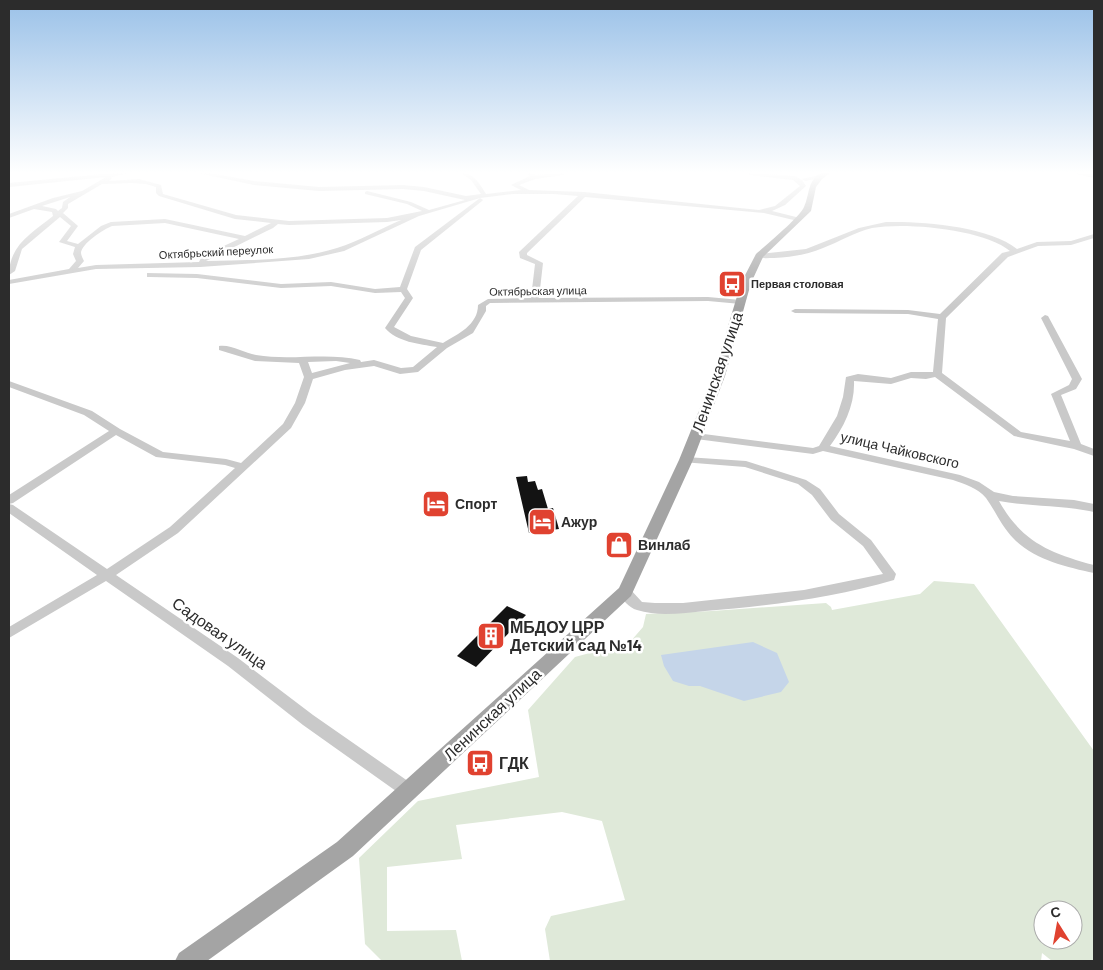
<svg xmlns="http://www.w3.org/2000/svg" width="1103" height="970" viewBox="0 0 1103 970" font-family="Barlow,sans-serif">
	<rect width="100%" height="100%" fill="#fff"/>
	<path fill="#dfe9d9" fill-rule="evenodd" d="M934 581 974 584 1094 751V961H1052L1042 953 1041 961H550L545 929 551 916 625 900 602 821 562 812 456 825 462 859 387 867V931L456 930 462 961H382L365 944 359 858 418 801 539 777 528 710 575 657 630 642 643 627 646 614 712 611 826 603 831 607 832 610 920 594ZM1043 910H1073V940H1043Z"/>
	<path fill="#c5d5e9" d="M753 642 777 653 789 682 781 692 744 701 700 686H689L673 681 664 666 661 655Z"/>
	<path fill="#131313" d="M527 476 528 482 535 481 538 490 542 489 548 509 553 508 559 529 529 533 516 477Z
		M507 606 526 615 476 667 457 656Z"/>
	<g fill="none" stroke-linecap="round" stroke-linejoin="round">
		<path fill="#c9c9c9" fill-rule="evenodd" d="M114 173H129L111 177 112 178 109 181 139 179 161 185 163 194 236 215 289 221 387 218 422 211 407 204 365 194V192L367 191 411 202 429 210 465 200 424 191 403 189 319 191 254 185 198 173H209L254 181 319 187 403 185 424 187 466 196 481 194 471 180 461 173C474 173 480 184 486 194L521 190 511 185 530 176 527 173H533L535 175 566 173 563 175 535 179 519 185 529 190 584 192 759 210 775 206 800 186 793 180 750 175 747 173 795 176 802 180 806 186 785 205 772 211 800 218 801 219 798 221 764 213 585 197 527 253V255L543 263 539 298 708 297 741 300 745 302 741 304 708 301 490 303 486 306V311L473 333 447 348 418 372 400 374 374 366 345 370 313 379 305 403 291 428 178 533 116 575 238 658 313 715 415 786 417 791 415 796 409 799 403 796 303 725 228 666 106 581 9 638V627L97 575 9 513V504L13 505 107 569 170 527 235 468 225 465 156 457 116 435 13 503 9 504V495L109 431 84 415 9 387V381L92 411 120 429 163 452 226 459 241 463 283 424 295 403 304 377 299 363 255 361 219 350V346C231 344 244 353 256 355 291 361 326 352 360 360L361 362 374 360 401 368 413 367 437 347C419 344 397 342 385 328L405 298 401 292 375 293 331 286 281 288 197 278 150 277H147V273L197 274 281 284 331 282 375 289 400 287 415 247 480 198 419 216 344 251 309 259 200 267 96 269 9 284V280L69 269 76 261 73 254 75 247 59 242 71 226 60 217 22 249 15 271 9 275C9 245 32 233 53 216L52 212 34 209 9 218V214L53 198 82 191 106 177 9 187V183ZM132 183 146 184 156 187V193L159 196 235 219 271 223 245 236 165 219 111 222 101 226 78 244 67 241 78 226 63 213 68 208V204L102 184ZM513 194H554L578 196 519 252 520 258 535 264 531 298 488 299 478 305C478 325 458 334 443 343L411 336 394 327 413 298 407 289 421 250 482 201 483 200 480 198ZM70 197 63 202 62 208 58 211 56 209 42 206ZM401 220C380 229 359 241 337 248 295 261 250 260 206 261L273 228 278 224 289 225 387 222ZM165 223 239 239 202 256 199 262 96 265 78 268 84 261C83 259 81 255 81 253 81 244 104 229 112 226ZM336 361 350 363 312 373 308 362Z
			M1072 173 1094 174V178Z
			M819 175 822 177 821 178 805 181 802 179Z
			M886 222C921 221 989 226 1017 249L1037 242 1071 241 1094 234V238L1071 245 1038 246 1008 257 946 318 942 373 1021 432 1070 441 1051 394 1069 385 1072 379 1041 318 1045 315 1048 316 1082 379 1076 389 1061 395 1081 444 1094 449V456L1074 449 1014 436 935 377 926 379 911 378 891 384 854 381C855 405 844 427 830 446L960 475 979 482 994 492 1013 496 1074 500 1094 504V512C1063 505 1030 507 999 501 1022 542 1050 553 1094 565V573C1067 567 1035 560 1014 539 1002 527 996 512 986 498 978 488 964 484 953 480L823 451 813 454 696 439 691 436 696 433 813 448 819 446 837 416 843 397 846 377 858 374 891 378 911 372H933L938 319 908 314 795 313 791 311 795 309 908 310 940 314 1002 253 1010 251C984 229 905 222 872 228 855 232 839 242 823 248 807 255 790 257 774 258 767 258 760 259 755 256L759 254 806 249 859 228Z
			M686 457 746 461 806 480 820 489 839 514 871 540 896 574 894 580C833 598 768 606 705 611 684 613 658 617 637 610 629 608 622 599 618 592L620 589H630L642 602 655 603H683L804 590 883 574 863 546 831 520 812 495 798 484 745 467 682 462 681 460Z"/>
		<path fill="#a4a4a4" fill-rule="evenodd" d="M821 173H830L822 179 816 187 811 211 763 257 751 283 725 376 693 460 631 596 353 856 207 961H175L179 953 337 842 619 588 679 460 713 376 741 283 756 254C766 245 800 217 804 207 810 194 807 181 821 173Z"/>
	</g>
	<linearGradient id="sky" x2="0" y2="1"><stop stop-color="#9ac1e8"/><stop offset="0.56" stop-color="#fff"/><stop offset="1" stop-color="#fff" stop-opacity="0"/></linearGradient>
	<rect width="1103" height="308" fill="url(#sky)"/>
	<defs>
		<g id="bus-square" transform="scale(1.4375)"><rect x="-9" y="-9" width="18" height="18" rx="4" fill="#e04230" stroke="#fff"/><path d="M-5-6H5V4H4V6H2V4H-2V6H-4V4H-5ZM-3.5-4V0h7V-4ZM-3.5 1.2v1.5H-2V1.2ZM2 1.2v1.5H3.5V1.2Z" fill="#fff"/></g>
		<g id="hotel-square" transform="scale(1.4375)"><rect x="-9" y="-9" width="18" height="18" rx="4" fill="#e04230" stroke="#fff"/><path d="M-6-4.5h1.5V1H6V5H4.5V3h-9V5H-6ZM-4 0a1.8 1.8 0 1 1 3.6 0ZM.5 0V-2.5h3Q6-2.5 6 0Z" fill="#fff"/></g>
		<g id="shop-square" transform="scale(1.4375)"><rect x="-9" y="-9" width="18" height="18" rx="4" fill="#e04230" stroke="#fff"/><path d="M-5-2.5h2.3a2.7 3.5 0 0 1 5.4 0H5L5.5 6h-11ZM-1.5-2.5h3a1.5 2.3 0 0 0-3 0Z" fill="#fff"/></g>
		<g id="building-square" transform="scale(1.4375)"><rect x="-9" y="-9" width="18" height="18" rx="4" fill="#e04230" stroke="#fff"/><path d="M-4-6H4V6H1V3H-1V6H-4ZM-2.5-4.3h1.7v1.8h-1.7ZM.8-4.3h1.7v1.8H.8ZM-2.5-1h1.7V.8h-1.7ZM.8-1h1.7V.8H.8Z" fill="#fff"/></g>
	</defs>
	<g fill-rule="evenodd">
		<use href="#bus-square" x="732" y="284"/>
		<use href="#hotel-square" x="436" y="504"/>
		<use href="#hotel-square" x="542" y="522"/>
		<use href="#shop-square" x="619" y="545"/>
		<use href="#building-square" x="491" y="636"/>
		<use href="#bus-square" x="480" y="763"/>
	</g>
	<g text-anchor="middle" stroke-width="5" stroke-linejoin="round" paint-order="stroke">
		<g font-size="11" fill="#2c2c2c" stroke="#fff">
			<text transform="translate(216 252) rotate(-3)" y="4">Октябрьский переулок</text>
			<text transform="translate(538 291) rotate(-1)" y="4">Октябрьская улица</text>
		</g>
		<g font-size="11" font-weight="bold" fill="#2c2c2c" stroke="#fff" text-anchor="start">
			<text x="751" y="288">Первая столовая</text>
		</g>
		<g font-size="14" fill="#2c2c2c" stroke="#fff">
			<text transform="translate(900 450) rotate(13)" y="5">улица Чайковского</text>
		</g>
		<g font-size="14" font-weight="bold" fill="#2c2c2c" stroke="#fff" text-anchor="start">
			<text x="455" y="509">Спорт</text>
			<text x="561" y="527">Ажур</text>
			<text x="638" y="550">Винлаб</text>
		</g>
		<g font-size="16" fill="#2c2c2c" stroke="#fff">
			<text transform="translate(717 372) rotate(-71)" y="6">Ленинская улица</text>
			<text transform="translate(220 633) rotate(35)" y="6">Садовая улица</text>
			<text transform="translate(492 714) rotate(-43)" y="6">Ленинская улица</text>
		</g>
		<g font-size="16" font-weight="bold" fill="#2c2c2c" stroke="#fff" text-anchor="start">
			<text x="510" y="633">МБДОУ ЦРР<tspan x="510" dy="18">Детский сад №14</tspan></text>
			<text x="499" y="769">ГДК</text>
		</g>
	</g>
	<rect width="1103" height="970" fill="none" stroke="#2c2c2c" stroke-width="20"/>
	<g transform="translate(1058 925) rotate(349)"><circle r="24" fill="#ffffff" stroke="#ababab"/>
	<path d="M0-4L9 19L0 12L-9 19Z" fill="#e04230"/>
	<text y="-8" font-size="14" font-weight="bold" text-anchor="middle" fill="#2c2c2c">С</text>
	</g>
</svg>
